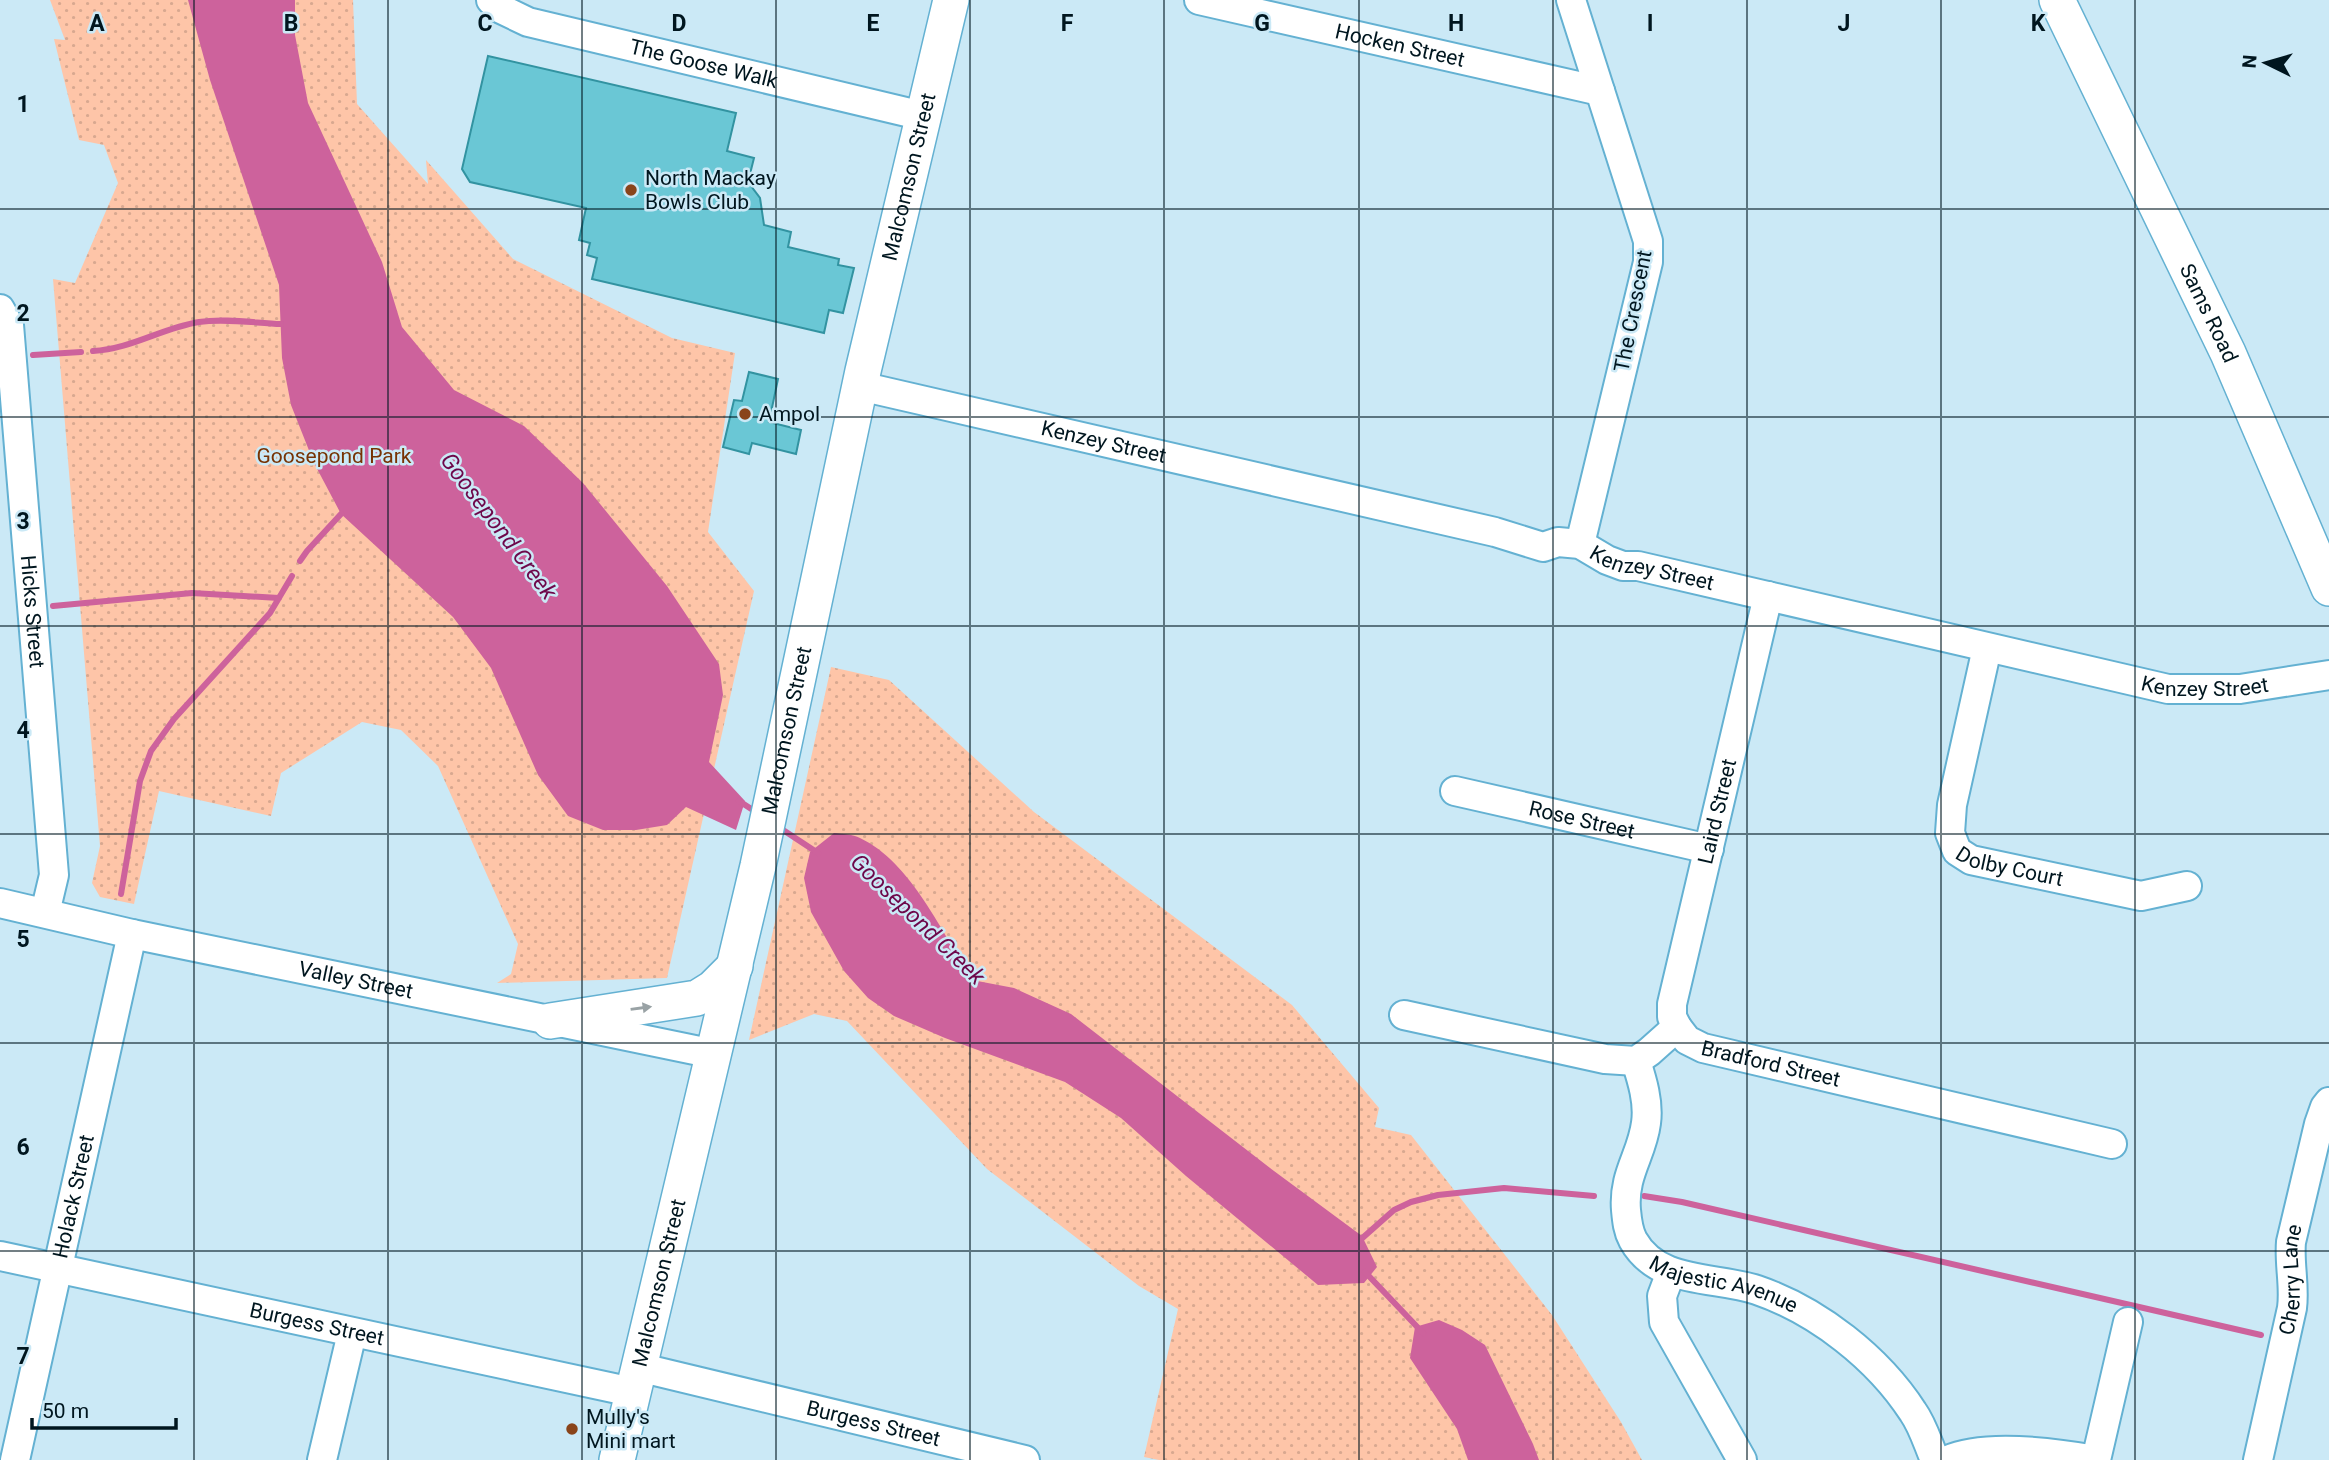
<svg xmlns="http://www.w3.org/2000/svg" width="2329" height="1460" viewBox="0 0 2329 1460" font-family="Roboto,sans-serif">
	<defs>
		<pattern id="green-dots" width="8" height="8" patternUnits="userSpaceOnUse" patternTransform="scale(1.75)"><rect width="8" height="8" fill="#fec5a8"/><path d="M2 2h.1M6 6h.1" fill="none" stroke="#d8a890" stroke-width="1.8" stroke-linecap="round"/></pattern>
	</defs>
	<rect width="100%" height="100%" fill="#cbe9f6"/>
	<path fill="url(#green-dots)" d="M50 0H353L357 104 428 184 426 160 513 259 672 338 735 353 708 532 754 591 667 978 497 983 511 974 518 944 438 766 401 730 362 722 281 773 271 816 159 791 134 904 100 897 92 883 100 846 53 279 75 283 118 183 104 145 79 140 54 39 65 40Z
		M831 667 889 680 1034 812 1292 1005 1379 1108 1375 1127 1411 1135 1552 1315 1621 1422 1642 1460H1159L1144 1457 1178 1309 1139 1286 987 1169 847 1021 814 1014 749 1040Z"/>
	<path fill="#cd629c" d="M188 0H295V35L308 103 382 262 402 327 454 390 524 426 583 483 667 586 719 664 723 695 709 762 745 801 736 830 686 807 667 825 636 830H603L568 816 538 775 491 668 453 617 341 514 314 463 291 405 282 358 279 285 210 80Z
		M834 833C842 834 853 834 860 838 911 862 943 934 972 980L1014 988 1071 1014 1274 1171 1362 1236 1377 1267 1364 1283 1318 1285 1186 1176 1121 1118 1065 1082 945 1038 894 1016 868 998 844 971 811 912 804 878 810 852Z
		M1439 1320 1462 1330 1485 1345 1533 1444 1539 1460H1468L1457 1429 1410 1358 1415 1327Z"/>
	<g fill="none" stroke-linecap="round" stroke-linejoin="round">
		<path stroke="#cd629c" stroke-width="6" d="M93 351C131 349 162 328 199 322 225 318 255 323 281 324
			M33 355 81 352
			M300 561 307 551 341 514
			M53 606 192 593 279 598
			M739 801 759 814
			M777 826 818 853
			M121 894 140 781 151 751 174 719 270 613 292 576
			M1644 1196 1682 1202 2261 1335
			M1359 1241 1394 1210 1411 1202 1438 1195 1504 1188 1594 1196
			M1365 1272 1423 1333"/>
	</g>
	<path fill="#6ac7d5" stroke="#3293a1" stroke-width="2" d="M488 56 736 113 727 151 754 158 748 182 760 198 764 225 791 232 788 247 839 259 838 265 854 268 843 313 829 310 824 333 592 279 597 258 587 255 590 243 579 240 586 208 470 182 462 169Z
		M749 372 778 379 769 422 801 430 796 454 752 443 749 454 723 447 734 400 742 401Z"/>
	<g fill="none" stroke-linecap="round" stroke-linejoin="round">
		<g stroke="#64b1d2" stroke-width="32">
			<g id="minor">
				<path id="s1" d="M491 0 501 9 528 22 923 116"/>
				<path id="s2" d="M1199 0 1600 91"/>
				<path d="M1571 0 1648 241V262L1580 544"/>
				<path id="s3" d="M0 309 9 325 54 875 45 913"/>
				<path id="s4" d="M860 386 1495 532 1543 547 1558 542 1580 544 1607 560 1623 566H1638L2168 689H2240L2329 675"/>
				<path id="s5" d="M1987 648 1952 805 1950 833 1957 851 1971 860 2141 896 2187 886"/>
				<path id="s6" d="M1455 791 1709 849"/>
				<path id="s7" d="M0 903 132 934 714 1054"/>
				<path id="s8" d="M1404 1015 1605 1059 1636 1061 1649 1052 1677 1027 1687 1040 1703 1048 2112 1144"/>
				<path id="s9" d="M1677 1027 1672 1017V1004L1768 596"/>
				<path id="s10" d="M1636 1061C1642 1080 1649 1102 1646 1123 1642 1155 1623 1174 1626 1210 1627 1221 1628 1231 1633 1240 1658 1285 1715 1276 1757 1290 1818 1311 1878 1358 1913 1412 1923 1426 1928 1444 1935 1460"/>
				<path id="s11" d="M0 1256 632 1392"/>
				<path d="M1671 1272 1662 1296 1664 1322 1742 1460"/>
				<path id="s12" d="M638 1367 1025 1460"/>
				<path id="s13" d="M15 1460 132 934"/>
				<path d="M322 1460 352 1333"/>
				<path d="M1948 1460C1985 1443 2056 1453 2096 1460"/>
				<path d="M2096 1460 2128 1322"/>
				<path id="s14" d="M2258 1460 2292 1308C2295 1286 2289 1264 2291 1242L2319 1124 2325 1107 2329 1102"/>
			</g>
		</g>
		<g stroke="#64b1d2" stroke-width="38">
			<g id="major">
				<path id="s15" d="M2057 0 2228 353 2329 588"/>
				<path d="M550 1021 697 998 713 988 735 966"/>
				<path id="s16" d="M617 1460 758 866 863 371 951 0"/>
			</g>
		</g>
		<use href="#minor" stroke="#fff" stroke-width="28"/>
		<use href="#major" stroke="#fff" stroke-width="35"/>
	</g>
	<defs><path id="oneway-solid" d="M-6-.8H1V-3.2L6.5 0L1 3.2V.8H-6Z" transform="scale(1.75)"/></defs>
	<use fill="#99a2a5" href="#oneway-solid" transform="translate(641 1008) rotate(-8)"/>
	<path fill="none" stroke="#00161f" stroke-width="2" stroke-opacity="0.55" d="M194 0V1460M388 0V1460M582 0V1460M776 0V1460M970 0V1460M1164 0V1460M1359 0V1460M1553 0V1460M1747 0V1460M1941 0V1460M2135 0V1460M0 209H2329M0 417H2329M0 626H2329M0 834H2329M0 1043H2329M0 1251H2329"/>
	<g fill="#89441a" stroke="#cbe9f6" stroke-width="2.5">
		<circle cx="631" cy="190" r="7"/>
		<circle cx="745" cy="414" r="7"/>
		<circle cx="572" cy="1429" r="7"/>
	</g>
	<g text-anchor="middle" stroke-width="5" stroke-linejoin="round" paint-order="stroke">
		<g font-size="21" fill="#00161f" stroke="#cbe9f6">
			<text dy="7" stroke="none"><textPath href="#s2" startOffset="206">Hocken Street</textPath></text>
			<text dy="7" stroke="none"><textPath href="#s1" startOffset="224">The Goose Walk</textPath></text>
			<text dy="7" stroke="none"><textPath href="#s16" startOffset="1316">Malcomson Street</textPath></text>
			<text transform="translate(1633 311) rotate(-79)" y="7">The Crescent</text>
			<text dy="7" stroke="none"><textPath href="#s15" startOffset="348">Sams Road</textPath></text>
			<text dy="7" stroke="none"><textPath href="#s4" startOffset="250">Kenzey Street</textPath></text>
			<text dy="7" stroke="none"><textPath href="#s4" startOffset="817">Kenzey Street</textPath></text>
			<text dy="7" stroke="none"><textPath href="#s3" startOffset="306">Hicks Street</textPath></text>
			<text dy="7" stroke="none"><textPath href="#s4" startOffset="1384">Kenzey Street</textPath></text>
			<text dy="7" stroke="none"><textPath href="#s16" startOffset="749">Malcomson Street</textPath></text>
			<text dy="7" stroke="none"><textPath href="#s9" startOffset="222">Laird Street</textPath></text>
			<text dy="7" stroke="none"><textPath href="#s6" startOffset="130">Rose Street</textPath></text>
			<text dy="7" stroke="none"><textPath href="#s5" startOffset="264">Dolby Court</textPath></text>
			<text dy="7" stroke="none"><textPath href="#s7" startOffset="364">Valley Street</textPath></text>
			<text dy="7" stroke="none"><textPath href="#s8" startOffset="394">Bradford Street</textPath></text>
			<text dy="7" stroke="none"><textPath href="#s13" startOffset="270">Holack Street</textPath></text>
			<text dy="7" stroke="none"><textPath href="#s14" startOffset="184">Cherry Lane</textPath></text>
			<text dy="7" stroke="none"><textPath href="#s16" startOffset="182">Malcomson Street</textPath></text>
			<text dy="7" stroke="none"><textPath href="#s10" startOffset="289">Majestic Avenue</textPath></text>
			<text dy="7" stroke="none"><textPath href="#s11" startOffset="324">Burgess Street</textPath></text>
			<text dy="7" stroke="none"><textPath href="#s12" startOffset="242">Burgess Street</textPath></text>
		</g>
		<g font-size="21" fill="#00161f" stroke="#cbe9f6" text-anchor="start">
			<text x="645" y="185">North Mackay<tspan x="645" dy="24">Bowls Club</tspan></text>
			<text x="759" y="421">Ampol</text>
			<text x="586" y="1424">Mully's<tspan x="586" dy="24">Mini mart</tspan></text>
		</g>
		<g font-size="21" fill="#773304" stroke="#cbe9f6">
			<text x="334" y="463">Goosepond Park</text>
		</g>
		<g font-size="23" font-style="italic" fill="#6d074a" stroke="#cbe9f6">
			<text transform="translate(499 526) rotate(53)" y="8">Goosepond Creek</text>
			<text transform="translate(918 919) rotate(44)" y="8">Goosepond Creek</text>
		</g>
	</g>
	<g font-size="23" text-anchor="middle" font-weight="bold" fill="#00161f" stroke="#cbe9f6" stroke-width="5" stroke-linejoin="round" paint-order="stroke">
		<text x="97" y="31">A</text>
		<text x="291" y="31">B</text>
		<text x="485" y="31">C</text>
		<text x="679" y="31">D</text>
		<text x="873" y="31">E</text>
		<text x="1067" y="31">F</text>
		<text x="1262" y="31">G</text>
		<text x="1456" y="31">H</text>
		<text x="1650" y="31">I</text>
		<text x="1844" y="31">J</text>
		<text x="2038" y="31">K</text>
		<text x="23" y="112">1</text>
		<text x="23" y="321">2</text>
		<text x="23" y="529">3</text>
		<text x="23" y="738">4</text>
		<text x="23" y="947">5</text>
		<text x="23" y="1155">6</text>
		<text x="23" y="1364">7</text>
	</g>
	<g transform="translate(2266 63) rotate(275)" stroke="#cbe9f6" stroke-width="5" paint-order="stroke">
	<path d="M0-5L12 26L0 18L-12 26Z" fill="#00161f"/>
	<text y="-10" font-size="19" font-weight="bold" text-anchor="middle" fill="#00161f">N</text>
	</g>
	<path d="M32 1418v10h144v-10" fill="none" stroke="#00161f" stroke-width="3.5"/>
	<text x="42" y="1418" font-size="21" fill="#00161f" stroke="#cbe9f6" stroke-width="5" paint-order="stroke">50 m</text>
</svg>
